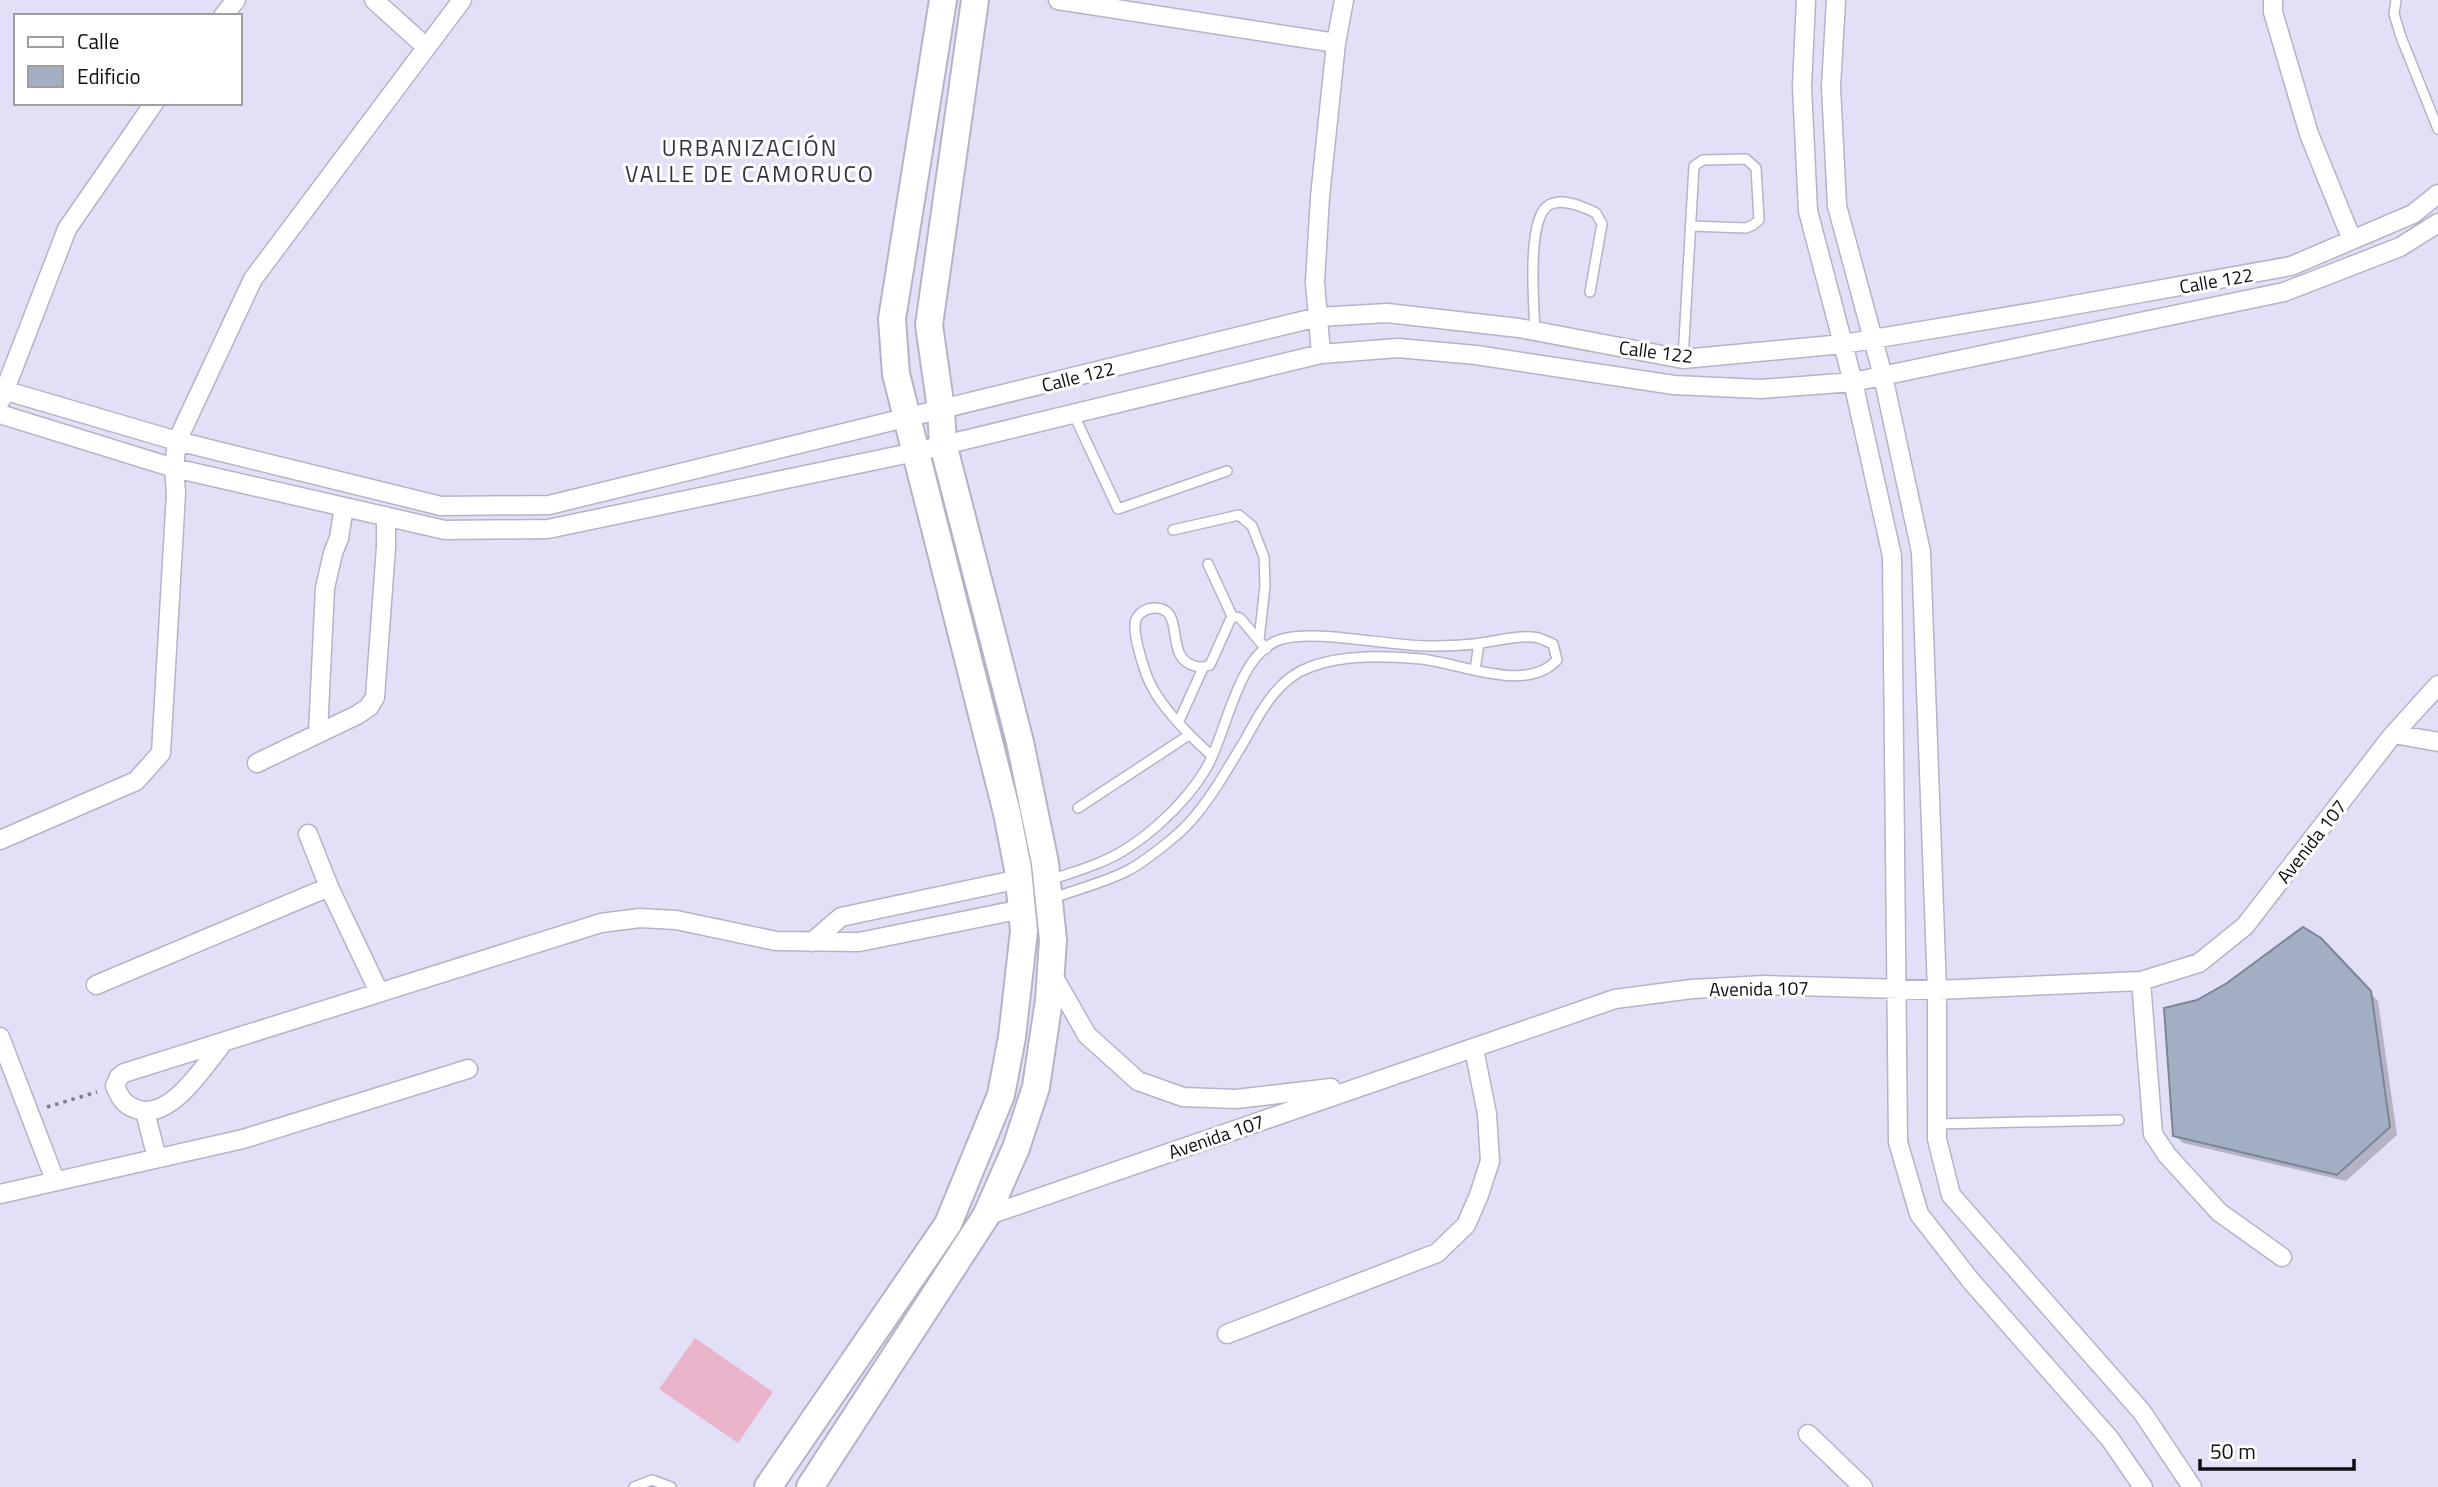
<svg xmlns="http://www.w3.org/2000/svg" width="2438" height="1487" font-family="'Titillium Web',sans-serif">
<rect width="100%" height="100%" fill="#e2e0f7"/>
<path fill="#eab4cb" d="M695,1338l78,54 -35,51 -79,-54z"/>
<path fill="#0003" d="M2320,940l58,61 19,134 -51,46 -163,-38 -8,-8 23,-134z"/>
<path fill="#a2afc2" stroke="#7a8698" stroke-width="2" d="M2303,927l18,11 50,53 19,136 -53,48 -164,-39 -9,-128 33,-8 30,-17z"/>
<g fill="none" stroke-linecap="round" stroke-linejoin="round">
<defs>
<path id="lane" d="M2396,0l-2,14 7,23 37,92
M1535,331c-1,-25 -9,-113 14,-126 14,-8 35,2 47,8l6,11 -12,68
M1683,359l11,-193 9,-6 43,-1 10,9 3,52 -6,5 -7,3 -55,-2
M1073,413l45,96 109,-38
M1173,530l66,-15 13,11 12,31 1,29 -6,54
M1208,564l24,52
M1475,670l4,-27
M1179,721l24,-53
M1212,756c-20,-18 -48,-46 -60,-69 -7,-12 -18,-49 -17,-62 0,-10 9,-16 18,-17 35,-2 9,50 42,58 7,2 9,1 15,-1l22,-49 8,2 26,31
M1078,808l111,-73
M1050,899c25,-9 52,-16 75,-27 17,-8 51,-35 63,-48 23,-25 40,-56 57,-84 16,-29 32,-61 65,-73 34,-13 75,-11 111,-8 39,4 105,35 136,1l-4,-16c-6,-2 -13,-7 -20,-7 -17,-2 -35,4 -52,6 -18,3 -36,3 -54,3 -40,0 -114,-18 -148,-6 -42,15 -52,92 -72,127 -21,37 -67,79 -106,95 -16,7 -34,12 -50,18
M1937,1124l182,-4
M634,1487l18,-7 19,7"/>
<path id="street" d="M374,0l52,47
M1058,0l278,43 8,-43
M1806,0l-4,87 6,124 45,171 39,174 6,586 21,72 52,67 139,158 33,48
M1836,0l-5,87 6,119 46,170 38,176 16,438v149l14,56 191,217 50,75
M2273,0v12l36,122 43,106
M223,16l13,-16
M1321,354l-6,-72 5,-85 16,-154
M0,389l177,52 264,65 108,-1 769,-188 69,-4 132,15 164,31 160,-15 203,-34 245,-44 122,-52 25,-20
M1,400l66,-171 87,-126
M0,414l174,54 271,62 103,-1 367,-77 406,-98 77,-6 78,7 198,30 87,4 92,-7 431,-90 116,-45 38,-24
M318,733l7,-145 8,-35 6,-15 5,-31
M2394,734l44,8
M257,763l100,-48 12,-8 6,-10 11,-150v-31
M308,834l21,53 50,105
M0,840l136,-59 25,-28 15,-260 -2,-25 3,-27 76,-162 209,-279
M812,942l29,-25 178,-38
M1052,974l35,61 51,46 45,16 53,2 95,-11
M2141,981l12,153 14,21 52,57 63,45
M96,985l233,-98
M0,1037l55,143
M222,1044c-18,22 -52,78 -86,65 -12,-4 -16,-11 -21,-23l4,-9 5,-4 477,-150 39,-5 36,2 100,21 83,1 163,-33
M145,1112l12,46
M0,1194l243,-55 225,-70
M986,1216l629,-217 77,-10 72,-4 173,5 204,-9 58,-18 46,-37 146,-189 47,-52
M1227,1334l210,-81 29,-28 13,-30 11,-34 -3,-47 -13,-65
M1808,1434l55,53"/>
<path id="secondary" d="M768,1487l180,-263 53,-129 11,-58 12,-106 -6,-62 -11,-56 -111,-439 -4,-55 51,-319
M810,1487l176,-271 30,-68 20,-61 13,-87 4,-60 -8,-77 -25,-121 -77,-298 -2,-35 -12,-84 46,-325"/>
</defs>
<use href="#lane" stroke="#b4b3c8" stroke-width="12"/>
<use href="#street" stroke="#b4b3c8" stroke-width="21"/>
<use href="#secondary" stroke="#b4b3c8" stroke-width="30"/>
<path stroke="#7e7c8c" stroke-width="3.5" stroke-dasharray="3.5 5" stroke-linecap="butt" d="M47,1107l50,-15"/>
<use href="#lane" stroke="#fff" stroke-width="9"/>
<use href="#street" stroke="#fff" stroke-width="18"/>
<use href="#secondary" stroke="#fff" stroke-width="26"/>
</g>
<g text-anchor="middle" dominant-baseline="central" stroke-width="6" stroke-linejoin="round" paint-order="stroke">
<g font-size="19" fill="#0e0d14" stroke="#fff">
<text transform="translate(2216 280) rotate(-10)">Calle 122</text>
<text transform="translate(1656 351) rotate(7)">Calle 122</text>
<text transform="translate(1078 376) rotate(-14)">Calle 122</text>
<text transform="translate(2311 841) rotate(-52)">Avenida 107</text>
<text transform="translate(1759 988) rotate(-1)">Avenida 107</text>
<text transform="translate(1216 1136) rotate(-19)">Avenida 107</text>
</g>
<g font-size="23" letter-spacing="2" fill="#333142" stroke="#fff">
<text x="750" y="147">URBANIZACIÓN<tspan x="750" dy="26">VALLE DE CAMORUCO</tspan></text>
</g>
</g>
<rect x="14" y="14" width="228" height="91" fill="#ffffff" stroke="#9f9ea1" stroke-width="2"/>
<rect x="28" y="37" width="35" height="10" fill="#ffffff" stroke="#9f9ea1" stroke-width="2"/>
<text x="77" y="49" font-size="21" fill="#0e0d14">Calle</text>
<rect x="28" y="66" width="35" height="21" fill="#a2afc2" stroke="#9f9ea1" stroke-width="2"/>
<text x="77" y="84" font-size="21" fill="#0e0d14">Edificio</text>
<path d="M2200 1459v10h154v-10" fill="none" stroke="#0e0d14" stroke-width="3.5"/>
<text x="2210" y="1459" font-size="21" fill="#0e0d14" stroke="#ffffff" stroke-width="5" paint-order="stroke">50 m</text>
</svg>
